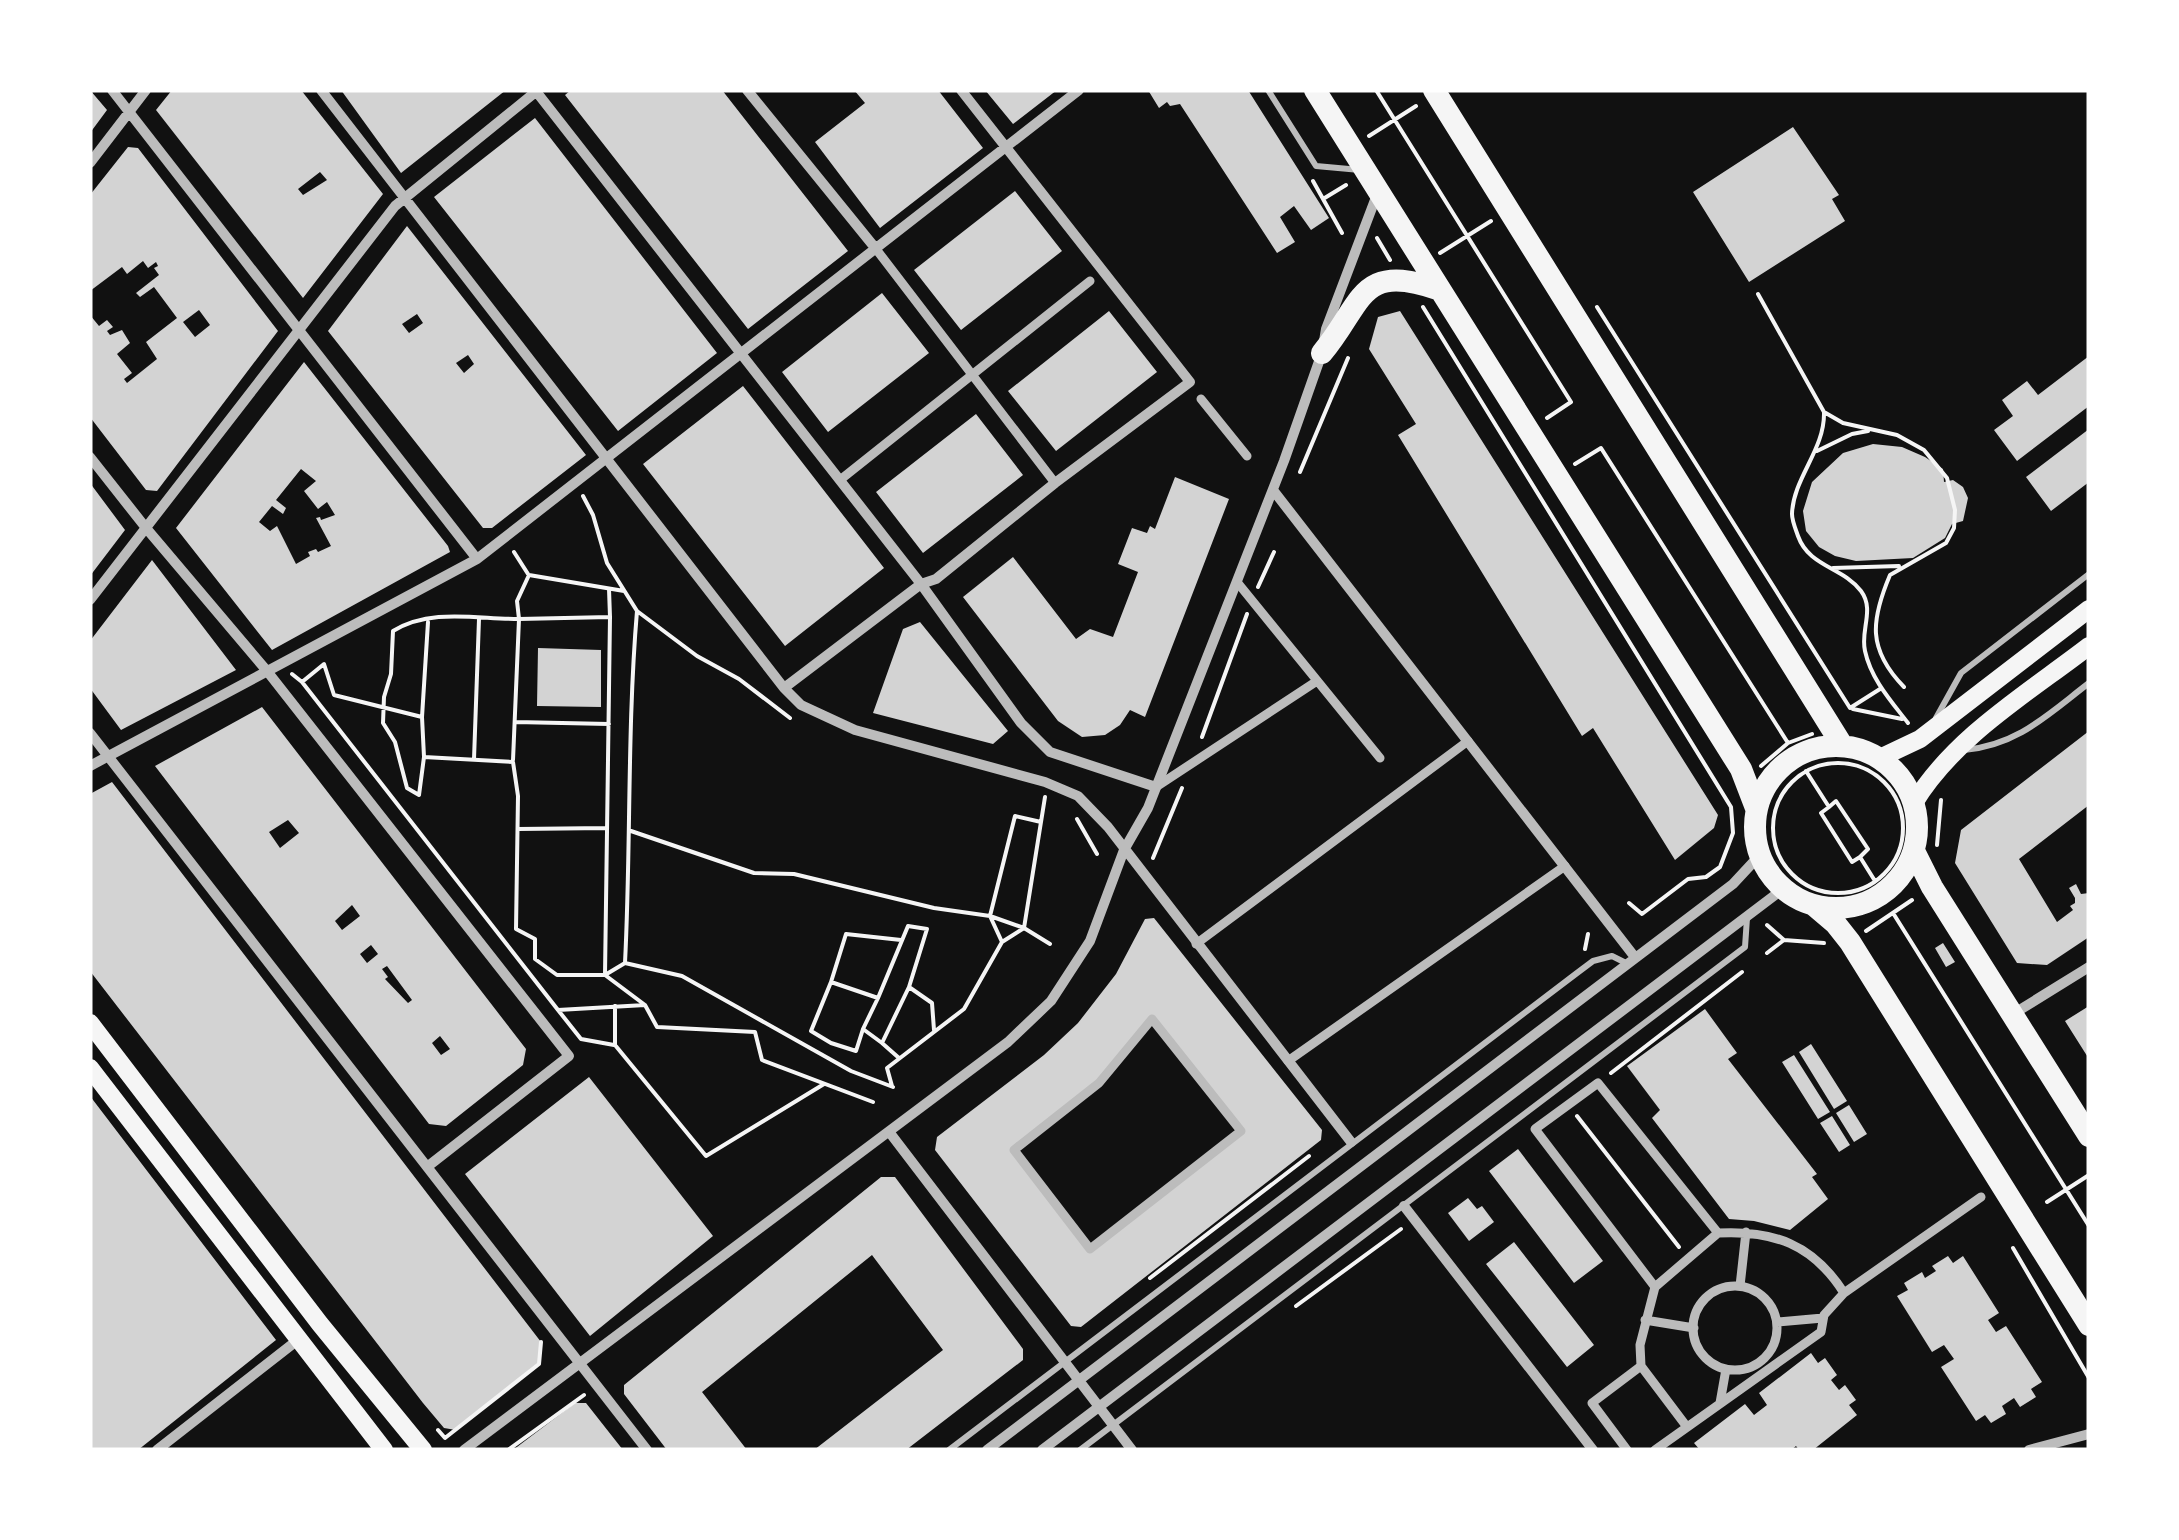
<svg xmlns="http://www.w3.org/2000/svg" width="2179" height="1540" font-family="'Zilla Slab',serif">
<rect width="100%" height="100%" fill="#111"/>
<path fill="#d3d3d3" fill-rule="evenodd" d="M90,90l17,20 -17,23z
M172,90h129l82,104 -80,104 -147,-188zM320,172l7,8 -24,15 -5,-6z
M341,90h165l-105,83z
M571,90h151l126,161 -100,78 -183,-234z
M854,90h84l45,58 -103,80 -65,-86 50,-39z
M985,90h72l-44,34z
M1148,90h100l81,128 -18,12 -17,-24 -14,11 15,25 -18,11 -97,-149 -10,2 -3,-4 -8,6z
M535,118l182,235 -99,78 -184,-234z
M1793,127l46,68 -7,4 13,22 -96,61 -56,-90z
M128,147l10,1 140,183 -121,160 -11,-1 -56,-73v-102l9,11 8,-6 6,7 -6,4 3,4 12,-5 8,13 -13,11 15,19 -8,6 3,4 30,-24 -11,-17 31,-24 -23,-31 -14,10 -4,-4 23,-18 -5,-7 4,-2 -2,-4 -8,6 -5,-7 -16,13 -5,-7 -32,24v-96zM199,310l11,15 -15,12 -12,-15z
M1015,191l47,60 -101,79 -47,-60z
M407,226l179,229 -94,73h-9l-155,-197zM417,314l6,9 -14,10 -7,-9zM468,355l6,9 -10,9 -8,-10z
M882,293l47,60 -101,79 -46,-60z
M1109,311l48,61 -101,79 -48,-60z
M1400,311l318,504 -4,13 -39,32 -82,-132 -11,8 -184,-301 18,-11 -47,-75 9,-32z
M2089,356v50l-72,55 -23,-31 19,-14 -11,-16 25,-19 11,14z
M304,362l144,184 2,6 -178,98 -96,-122zM301,469l15,12 -12,10 14,18 9,-7 8,13 -14,5 -1,-3 -4,1 15,28 -13,6 -2,-3 -8,3 2,4 -14,8 -19,-38 -7,5 -11,-9 13,-16 11,8 3,-6 -10,-8z
M743,386l141,182 -99,78 -142,-182z
M976,414l47,61 -100,78 -47,-61z
M2089,429v53l-38,29 -25,-34z
M1873,444l29,3 23,10 18,12 1,13 9,-2 10,7 5,11 -5,23 -11,3 -7,14 -32,20 -57,3 -21,-5 -16,-9 -13,-16 -3,-20 9,-29 31,-29z
M1175,477l54,22 -84,218 -15,-7 -10,15 -15,10 -23,2 -24,-16 -95,-124 50,-40 63,82 14,-10 23,8 25,-65 -20,-8 14,-36 15,5 3,-7 5,3z
M90,483l35,47 -35,46z
M152,560l84,110 -115,60 -31,-42v-47z
M920,622l88,109 -15,13 -120,-31 30,-84z
M538,648l63,2v57l-64,-1z
M262,707l264,342 -3,16 -77,61 -17,-2 -274,-358zM288,820l11,13 -19,15 -11,-16zM352,905l8,11 -18,14 -7,-9zM371,945l7,9 -11,9 -7,-9zM387,966l25,34 -4,3 -23,-24 3,-2 -6,-8zM440,1036l10,13 -9,6 -9,-12z
M2089,731v74l-70,54 38,63 16,-12 -3,-4 5,-3v-5l-6,-10 7,-4 5,10 8,-1v44l-42,28 -30,-2 -62,-100 6,-33z
M112,782l429,560 -2,22 -83,66 -12,-2 -21,-25 -333,-432v-177z
M1154,918l168,212 -1,10 -240,187 -10,-1 -136,-176 2,-13 107,-82 34,-32 38,-49 29,-55zM1152,1019l89,112 -151,118 -76,-99 95,-79z
M1943,943l12,19 -9,5 -11,-19z
M2089,1006v53l-24,-38z
M1705,1009l32,44 -9,6 89,115 -5,3 16,22 -38,31 -36,-9 -25,-2 -77,-101 8,-8 -33,-44z
M1811,1044l36,57 -13,8 -35,-57z
M1794,1055l36,57 -12,7 -36,-57z
M589,1077l124,159 -123,100 -125,-162z
M90,1096l186,244 -138,110h-48z
M1849,1105l18,29 -13,8 -18,-29z
M1832,1116l18,29 -11,7 -19,-29z
M1518,1149l85,112 -29,22 -85,-112z
M881,1177h14l128,172v11l-117,90h-92l129,-100 -71,-95 -170,137 45,58h-80l-43,-56v-9z
M1468,1198l9,11 5,-3 12,16 -25,19 -21,-28z
M1514,1242l80,103 -27,22 -81,-103z
M1948,1256l5,7 10,-7 36,57 -11,7 8,12 10,-6 36,56 -11,7 5,8 -16,10 -6,-9 -12,8 4,8 -15,9 -6,-8 -9,6 -35,-54 13,-8 -10,-14 -12,7 -35,-56 11,-6 -4,-7 18,-11 3,6 11,-7 -4,-5z
M1811,1353l7,10 7,-5 12,17 -6,5 8,10 6,-5 11,15 -7,5 8,10 -44,35h-14l-3,-4 -5,4h-91l-6,-7 51,-39 9,11 13,-10 -8,-12z
M575,1403h11l37,47h-110z"/>
<g fill="none" stroke-linecap="round" stroke-linejoin="round">
<path stroke="#f5f5f5" stroke-width="4" d="M1376,90l195,312 -24,16
M1369,136l47,-30
M1313,181l29,52
M1323,199l23,-14
M1377,238l13,22
M1440,253l51,-32
M1758,294l66,118c1,38 -31,66 -32,102 0,7 4,16 6,22 11,31 45,31 63,55 14,19 -1,39 4,60 6,28 26,50 43,72
M1423,307l308,500 2,26 -13,34 -14,10 -18,2 -46,35 -13,-11
M1597,307l253,401 30,-19
M1824,412l19,11 54,12 27,15 23,28 8,32 -1,18 -8,15 -56,32c-19,45 -23,74 14,112
M1817,451l35,-17 16,-3
M1575,464l26,-16 187,295
M1300,472l48,-114
M583,496l10,19 14,48 30,48 60,45 42,23 51,39
M514,552l14,22
M1833,568l66,-2
M1258,587l16,-35
M624,591l-95,-16 -12,26 2,18c-43,0 -88,-11 -126,12l-2,43 -7,23 -1,26 12,19 12,46 12,7 5,-38 89,5 5,34 -2,133 19,10v20l22,16h48l20,-12
M637,611c-10,118 -6,235 -12,352l57,13 169,95 42,16
M292,674l10,8 22,-18 10,31 88,22 2,40
M302,682l256,328 87,-5 12,22 98,5 7,28 111,42
M1853,709l49,10
M422,717l6,-95
M515,722l94,2
M1202,737l45,-123
M474,759l5,-140
M513,760l6,-141 91,-2 -1,-28
M1773 828a65 65 0 1 1 130 0a65 65 0 1 1-130 0Z
M1761,766l27,-23 24,-9
M1806,771l23,36 7,-6 32,48 -8,8 15,24
M1829,807l-8,6 31,49 8,-5
M1077,819l20,35
M518,829l89,-1
M631,831l123,42 40,1 140,34 56,8 25,-100 26,6
M1937,845l4,-45
M1153,858l29,-70
M1893,913l196,313
M1767,925l17,15 40,3
M1866,931l46,-31
M1002,942l-12,-26 34,12 26,16
M1585,949l3,-15
M1767,953l17,-13
M605,975l5,-358
M605,975l40,30
M831,982l15,-48 55,6
M615,1006v39l91,111 118,-72
M558,1010l23,29 33,6
M863,1029l15,-31
M882,1043l-19,-14 -7,22 -25,-8 -20,-12 20,-49 47,16 30,-72 19,3 -18,58
M899,1058l-17,-15 27,-56 23,16 2,27
M1611,1073l131,-101
M892,1086l-5,-18 77,-59 38,-67 22,-14 21,-131
M1577,1116l102,131
M2047,1202l42,-27
M2013,1248l76,130
M1150,1278l159,-122
M1296,1306l105,-77
M438,1430l7,8 94,-74 2,-22
M508,1450l76,-55"/>
<path stroke="#bcbcbc" stroke-width="6" d="M1268,90l48,76 44,4
M1936,718l25,-45 128,-99
M1964,750c54,-5 83,-35 125,-67
M949,1450l628,-477 16,-12 19,-5 14,7
M1080,1450l665,-503 2,-29"/>
<path stroke="#bcbcbc" stroke-width="9" d="M876,249l179,234
M1201,399l46,57
M840,480l250,-199
M1237,582l143,176
M1156,787l161,-106
M1196,944l272,-203
M1152,1019l89,112 -151,118 -76,-99 85,-67z
M1288,1061l277,-195
M1693 1328a42 42 0 1 1 84 0a42 42 0 1 1-84 0Z
M1740,1286l6,-54
M1655,1287l63,-54
M1645,1320l49,8
M1777,1322l46,-4
M1641,1366l46,61
M1720,1403l6,-34
M1627,1450l-35,-47 49,-37 -1,-21 15,-58 -120,-158 63,-46 120,150c55,-3 95,11 126,60
M1655,1450l166,-118 3,-17 20,-22 137,-96"/>
<path stroke="#bcbcbc" stroke-width="10" d="M112,90l365,469
M321,90l463,598 17,17 54,25 190,52 33,14 30,31 243,315
M535,90l386,494 100,139 29,29 106,35
M747,90l129,159
M90,163l56,-73
M90,457l56,71 121,143 302,385 -142,111
M1273,490l361,466
M90,600l305,-394 143,-116
M784,688l137,-104 15,-5 119,-96 135,-101 -229,-292
M90,733l557,717
M90,766l387,-207 602,-469
M2013,1014l76,-47
M890,1133l242,317
M1404,1206l189,244
M157,1450l142,-111
M464,1450l544,-408 43,-41 39,-60 34,-91 24,-42 136,-347 38,-108 4,-24 52,-137
M987,1450l746,-566 26,-28
M1042,1450l741,-561
M2029,1450l60,-16"/>
<path stroke="#f5f5f5" stroke-width="18" d="M1880,758l40,-19 169,-130
M1914,803c40,-66 114,-110 175,-157
M90,1023l230,301 103,126
M90,1068l294,382"/>
<path stroke="#f5f5f5" stroke-width="22" d="M1315,90l426,679 15,39
M1434,90l408,655
M1322,353c42,-50 36,-92 118,-63
M1755 827a81 81 0 1 1 162 0a81 81 0 1 1-162 0Z
M1914,851l18,36 157,249
M1815,906l20,17 15,19 239,383"/>
</g>
<rect width="2179" height="1540" fill="none" stroke="#ffffff" stroke-width="185"/>
</svg>
